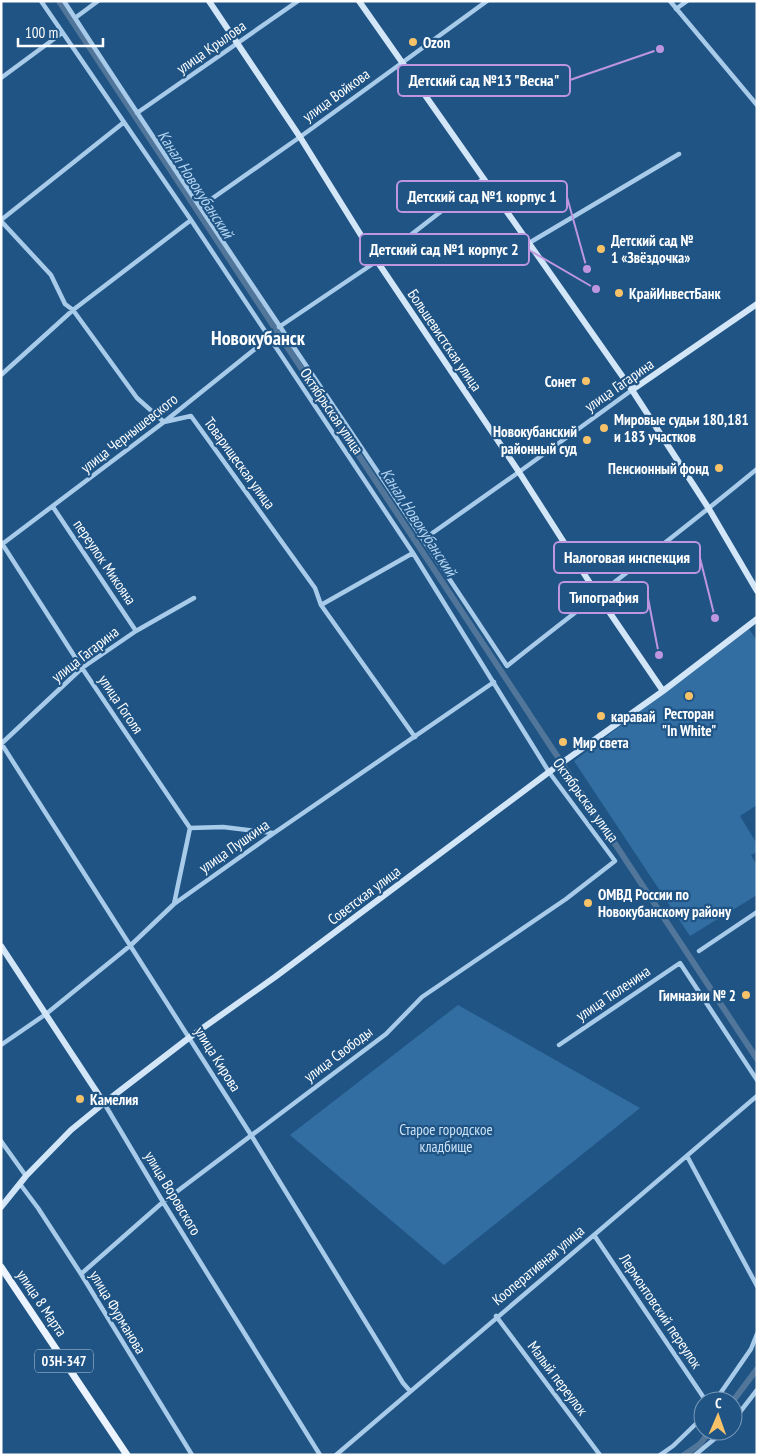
<svg xmlns="http://www.w3.org/2000/svg" width="758" height="1456" font-family="'PT Sans Narrow',sans-serif">
<rect width="100%" height="100%" fill="#1f5485"/>
<path fill="#336ea3" d="M749,629l8,12v164l-17,11 17,28v8l-6,3 6,10v30l-67,41 -116,-175z
M458,1005l182,103 -196,157 -154,-130z"/>
<g fill="none" stroke-linecap="round" stroke-linejoin="round">
<path stroke="#51769a" stroke-width="6" d="M59,1l698,1058
M733,1401l24,-32
M684,1455l16,-11 10,-13"/>
<path stroke="#a8cbea" stroke-width="4.5" d="M41,1l150,219 222,333 136,219 66,89 -49,38 -144,98 -36,37 -223,168 -82,72
M64,1c145,224 297,443 443,665 83,-66 168,-129 250,-197
M670,1l87,104
M676,9l11,-8
M75,18l23,-17
M1,78l61,-45
M137,113l161,-112
M200,207l100,-70 187,-136
M1,220l122,-97
M1,221l50,54 14,29 8,6 64,88 27,24 27,-6 124,172 6,17 94,132
M529,243l150,-89
M279,327l98,-66 106,-82
M1,375l72,-65 118,-90
M53,507l83,124
M424,539l95,-67 113,-82
M1,542l81,126 108,160 33,-1 50,6
M1,545l163,-123 106,-85
M321,605l92,-52
M1,743l250,392 152,248 7,8
M1,744l81,-76 54,-37 58,-33
M174,904l16,-76
M699,951l58,-39
M1,1045l45,-31 85,-69 43,-41 100,-71 220,-151
M559,1045l121,-82 77,117
M104,1103l59,99 157,253
M1,1141l25,35
M687,1156l70,130
M20,1184l18,24 43,66 111,181
M594,1235l112,166
M496,1316l104,139
M715,1401l36,-52 6,-15
M733,1421l24,-31
M336,1455l421,-359
M660,1455l13,-9 30,-29
M695,1455l29,-24"/>
<path stroke="#d3e6f8" stroke-width="6" d="M209,1l91,136 77,124 142,211 78,122 66,97
M359,1l273,389 77,119 48,82
M632,390l125,-86
M1,946l103,157
M1,1207l25,-31 45,-46 33,-27 86,-66 85,-60 274,-205 114,-81 94,-72"/>
<path stroke="#ebf4fe" stroke-width="7" d="M1,1267l126,188"/>
</g>
<g fill="#f8c368" stroke="#1f5485" stroke-width="2">
<circle cx="413" cy="42" r="5"/>
<circle cx="601" cy="249" r="5"/>
<circle cx="619" cy="293" r="5"/>
<circle cx="586" cy="381" r="5"/>
<circle cx="604" cy="428" r="5"/>
<circle cx="587" cy="440" r="5"/>
<circle cx="719" cy="468" r="5"/>
<circle cx="689" cy="696" r="5"/>
<circle cx="601" cy="716" r="5"/>
<circle cx="563" cy="742" r="5"/>
<circle cx="588" cy="903" r="5"/>
<circle cx="746" cy="995" r="5"/>
<circle cx="80" cy="1099" r="5"/>
</g>
<g text-anchor="middle" dominant-baseline="central" stroke-width="4.5" stroke-linejoin="round" paint-order="stroke">
<rect fill="#1f5485" stroke="#bcccda" stroke-width="1" x="35" y="1349.5" width="58" height="23" rx="4"/>
<g font-size="14" font-weight="bold" fill="#fff">
<text x="64" y="1361">03Н-347</text>
</g>
<g font-size="15" font-weight="bold" fill="#fff" stroke="#1f5485" text-anchor="start">
<text x="423" y="42">Ozon</text>
<text x="611" y="240">Детский сад №<tspan x="611" dy="17">1 «Звёздочка»</tspan></text>
<text x="629" y="293">КрайИнвестБанк</text>
<text x="576" y="381" text-anchor="end">Сонет</text>
<text x="614" y="419">Мировые судьи 180,181<tspan x="614" dy="17">и 183 участков</tspan></text>
<text x="577" y="431" text-anchor="end">Новокубанский<tspan x="577" dy="17">районный суд</tspan></text>
<text x="709" y="468" text-anchor="end">Пенсионный фонд</text>
<text x="689" y="713" text-anchor="middle">Ресторан<tspan x="689" dy="17">"In White"</tspan></text>
<text x="611" y="716">каравай</text>
<text x="573" y="742">Мир света</text>
<text x="598" y="894">ОМВД России по<tspan x="598" dy="17">Новокубанскому району</tspan></text>
<text x="736" y="995" text-anchor="end">Гимназии № 2</text>
<text x="90" y="1099">Камелия</text>
</g>
<g font-size="15" fill="#fff" stroke="#1f5485">
<text transform="translate(211 47) rotate(-35)">улица Крылова</text>
<text transform="translate(336 95) rotate(-36)">улица Войкова</text>
<text transform="translate(445 340) rotate(56)">Большевистская улица</text>
<text transform="translate(619 385) rotate(-35)">улица Гагарина</text>
<text transform="translate(332 411) rotate(56)">Октябрьская улица</text>
<text transform="translate(129 433) rotate(-38)">улица Чернышевского</text>
<text transform="translate(240 463) rotate(54)">Товарищеская улица</text>
<text transform="translate(105 562) rotate(56)">переулок Микояна</text>
<text transform="translate(85 654) rotate(-38)">улица Гагарина</text>
<text transform="translate(121 704) rotate(56)">улица Гоголя</text>
<text transform="translate(586 800) rotate(54)">Октябрьская улица</text>
<text transform="translate(234 846) rotate(-35)">улица Пушкина</text>
<text transform="translate(364 895) rotate(-37)">Советская улица</text>
<text transform="translate(613 993) rotate(-34)">улица Тюленина</text>
<text transform="translate(338 1054) rotate(-37)">улица Свободы</text>
<text transform="translate(218 1059) rotate(58)">улица Кирова</text>
<text transform="translate(173 1193) rotate(59)">улица Воровского</text>
<text transform="translate(538 1265) rotate(-40)">Кооперативная улица</text>
<text transform="translate(42 1303) rotate(56)">улица 8 Марта</text>
<text transform="translate(661 1311) rotate(56)">Лермонтовский переулок</text>
<text transform="translate(118 1312) rotate(59)">улица Фурманова</text>
<text transform="translate(558 1378) rotate(53)">Малый переулок</text>
</g>
<g font-size="15" fill="#cce3f7" stroke="#1f5485">
<text x="446" y="1129">Старое городское<tspan x="446" dy="17">кладбище</tspan></text>
</g>
<g font-size="16" font-style="italic" fill="#b3d4f1" stroke="#1f5485">
<text transform="translate(196 184) rotate(57)">Канал Новокубанский</text>
<text transform="translate(419 522) rotate(57)">Канал Новокубанский</text>
</g>
<g font-size="20" font-weight="bold" fill="#fff" stroke="#1f5485">
<text x="258" y="338">Новокубанск</text>
</g>
</g>
<path fill="none" stroke="#bd96df" stroke-width="2" d="M660 49L570 80M587 269L567 197M596 289L529 250M715 618L700 558M659 655L648 598"/>
<g fill="#bd96df" stroke="#1f5485" stroke-width="2">
<circle cx="660" cy="49" r="5"/>
<circle cx="587" cy="269" r="5"/>
<circle cx="596" cy="289" r="5"/>
<circle cx="715" cy="618" r="5"/>
<circle cx="659" cy="655" r="5"/>
</g>
<g fill="#1f5485" stroke="#bd96df" stroke-width="2">
<rect x="398" y="65" width="172" height="31" rx="5"/>
<rect x="397" y="181" width="170" height="31" rx="5"/>
<rect x="360" y="234" width="169" height="31" rx="5"/>
<rect x="554" y="542" width="146" height="31" rx="5"/>
<rect x="559" y="582" width="89" height="31" rx="5"/>
</g>
<g font-size="16" text-anchor="middle" font-weight="bold" fill="#fff">
<text x="484" y="86">Детский сад №13 "Весна"</text>
<text x="482" y="202">Детский сад №1 корпус 1</text>
<text x="444" y="255">Детский сад №1 корпус 2</text>
<text x="627" y="563">Налоговая инспекция</text>
<text x="604" y="603">Типография</text>
</g>
<rect width="758" height="1456" fill="none" stroke="#ffffff" stroke-width="5"/>
<g transform="translate(718 1416) rotate(2)"><circle r="24" fill="#1f5485" stroke="#7998b6"/>
<path d="M0-4L9 19L0 12L-9 19Z" fill="#f8c368"/>
<text y="-8" font-size="14" font-weight="bold" text-anchor="middle" fill="#ffffff">С</text>
</g>
<path d="M18 38v8h85v-8" fill="none" stroke="#ffffff" stroke-width="2.5"/>
<text x="25" y="38" font-size="15" fill="#ffffff" stroke="#1f5485" stroke-width="4" paint-order="stroke">100 m</text>
</svg>
